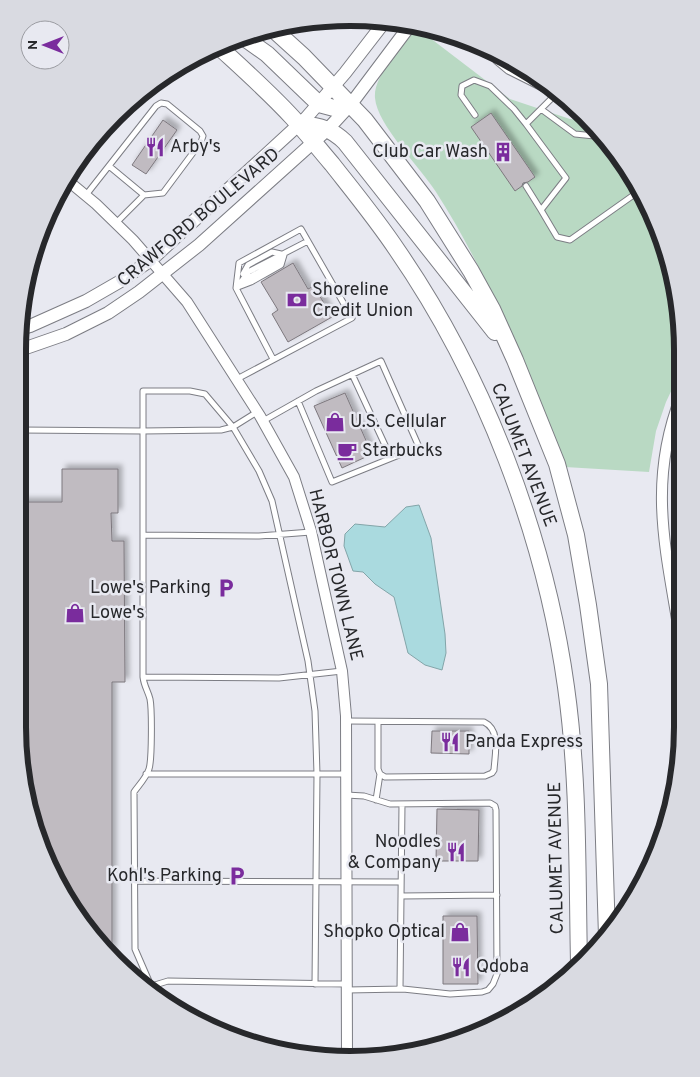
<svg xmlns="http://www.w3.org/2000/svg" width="700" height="1077" font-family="Overpass,sans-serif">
<defs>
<filter id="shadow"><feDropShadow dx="4" dy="-4" stdDeviation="2.5" flood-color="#0004"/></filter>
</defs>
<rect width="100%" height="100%" fill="#e8e9f1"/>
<path fill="#b9d9c3" d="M417,28l93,71 60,20 19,2 25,27 34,55 23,61 11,65v39l-16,34 -10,29 -7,41 -84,-5c-39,-93 -74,-190 -129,-275 -15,-24 -59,-67 -61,-94 -2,-23 29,-53 42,-70z"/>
<path fill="#aadadf" stroke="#83a5a9" d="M419,505l12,33 14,96 1,19 -4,17 -17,-5 -17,-12 -14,-56 -19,-13 -12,-12 -10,-1 -9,-25 1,-12 10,-10 30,3 21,-20z"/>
<path fill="#c0bbc1" stroke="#7d787e" filter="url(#shadow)" d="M491,113l44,64 -7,5 -5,1 -1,3 -7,5 -44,-64z
M163,120l14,10 -31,44 -14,-9z
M293,263l15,26 6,-3 18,31 -44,25 -16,-28 6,-4 -17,-28z
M345,393l27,61 -30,14 -28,-62z
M62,469h56v44h-7l1,28h12l1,141h-13v271l-38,-41 -39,-78 -17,-107 1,-225h43z
M432,731h37v23l-38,-1z
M437,809l42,1 -1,51h-42z
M443,916h34l1,68h-35z"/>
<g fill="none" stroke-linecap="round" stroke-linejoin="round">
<defs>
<path id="service" d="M492,51l4,10 12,10 48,24
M558,92l-32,32 40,54 -25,32 16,27 13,3 65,-46 4,-6
M541,109l34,25 29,3
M475,115l-14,-20 1,-9 12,-6 16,6 24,23 12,15
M109,166l35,29
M526,186l15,24
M86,195l70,-89 5,-3 6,1 33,27 3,5 -2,6 -38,51 -19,2 -28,28
M243,274l5,-9 24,-13 9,2
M243,282l7,-5 29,-16 3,-4
M238,287l13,-5 30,-17 3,-10
M237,288l11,-16 60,-31
M352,374l39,84
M237,379l115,-61 -51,-89 -62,34 -3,25 37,71
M263,421l53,-30 65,-30 38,86 -87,35 -34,-81
M20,430l123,1 78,-1 12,-3 24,-15
M667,447l14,2
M143,535l116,1 52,-4
M667,554h14
M143,677l136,1 63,-7
M346,721l138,1c17,8 11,32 10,48l-2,3 -7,3 -100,1 -5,-3 -2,-5v-47
M146,774h200
M346,795l18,1 26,8 100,-1 5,3 1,4 1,164 -4,10 -5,6 -6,2 -32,2 -47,-5 -56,1
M376,800l4,-26
M134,881l267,1
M401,896l96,-1
M145,988l23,-7 179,3
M400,989l2,-185
M155,995l-20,-46 -1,-157c5,-7 12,-14 15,-23 3,-9 3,-60 1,-70 -2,-8 -6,-13 -7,-22v-286h47l15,3 28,33 26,44 13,30 36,160 7,50 2,63 -2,210"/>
<path id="minor" d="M67,180l29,24 37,36 54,62 73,114 34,61 17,54 31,140 4,45 1,341
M680,637c-14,-87 -33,-154 1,-241"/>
<path id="tertiary" d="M20,329l10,-3 56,-25 33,-19 32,-22 155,-142 39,-45 41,-53
M20,350l46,-16 42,-21 31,-21 60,-47 129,-116 23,-25 60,-80"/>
<path id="primary" d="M272,28l32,29 61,63 62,81 44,70 21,38 23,51 42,104 19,71 12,70 11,79 8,252
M243,37l24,17 52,50 15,4 17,-4
M218,46c25,23 51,46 74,71 14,15 27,32 40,47 22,28 45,56 65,86 87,126 148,285 169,437 13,92 11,184 13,276
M299,125c19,-1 33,4 46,17l150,190"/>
</defs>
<use href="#service" stroke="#7c7d84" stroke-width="7"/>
<use href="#minor" stroke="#7c7d84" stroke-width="12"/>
<use href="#tertiary" stroke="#7c7d84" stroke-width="14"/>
<use href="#primary" stroke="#7c7d84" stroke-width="18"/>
<use href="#service" stroke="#fff" stroke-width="5"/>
<use href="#minor" stroke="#fff" stroke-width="10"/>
<use href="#tertiary" stroke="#fff" stroke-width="12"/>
<use href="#primary" stroke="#fff" stroke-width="16"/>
</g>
<defs>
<symbol id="restaurant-bare" viewBox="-9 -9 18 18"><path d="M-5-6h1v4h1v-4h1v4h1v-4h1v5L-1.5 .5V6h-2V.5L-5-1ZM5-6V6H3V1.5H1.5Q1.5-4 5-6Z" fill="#7a2c9d" stroke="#e8e9f1" stroke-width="2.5" paint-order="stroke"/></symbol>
<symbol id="building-bare" viewBox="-9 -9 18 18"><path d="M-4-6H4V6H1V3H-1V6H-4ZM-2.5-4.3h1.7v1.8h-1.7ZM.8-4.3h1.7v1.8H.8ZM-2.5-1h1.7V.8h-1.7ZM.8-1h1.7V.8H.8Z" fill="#7a2c9d" stroke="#e8e9f1" stroke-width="2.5" paint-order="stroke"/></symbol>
<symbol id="bank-bare" viewBox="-9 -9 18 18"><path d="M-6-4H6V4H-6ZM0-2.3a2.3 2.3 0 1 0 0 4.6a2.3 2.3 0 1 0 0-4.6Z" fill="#7a2c9d" stroke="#e8e9f1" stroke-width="2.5" paint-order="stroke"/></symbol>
<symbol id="shop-bare" viewBox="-9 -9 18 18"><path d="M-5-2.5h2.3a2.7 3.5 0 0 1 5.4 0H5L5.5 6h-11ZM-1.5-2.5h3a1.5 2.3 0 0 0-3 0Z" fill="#7a2c9d" stroke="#e8e9f1" stroke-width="2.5" paint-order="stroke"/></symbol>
<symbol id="cafe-bare" viewBox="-9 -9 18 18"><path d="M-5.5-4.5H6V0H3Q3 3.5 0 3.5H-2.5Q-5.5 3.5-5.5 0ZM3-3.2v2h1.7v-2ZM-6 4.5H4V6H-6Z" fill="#7a2c9d" stroke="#e8e9f1" stroke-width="2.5" paint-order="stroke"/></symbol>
<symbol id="parking-bare" viewBox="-9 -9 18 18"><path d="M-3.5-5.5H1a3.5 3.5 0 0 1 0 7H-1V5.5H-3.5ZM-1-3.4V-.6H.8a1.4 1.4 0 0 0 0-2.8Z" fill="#7a2c9d" stroke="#e8e9f1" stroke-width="2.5" paint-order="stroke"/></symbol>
</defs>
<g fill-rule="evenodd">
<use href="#restaurant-bare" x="141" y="133" width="28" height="28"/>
<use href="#building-bare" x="489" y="138" width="28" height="28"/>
<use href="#bank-bare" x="283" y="286" width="28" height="28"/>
<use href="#shop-bare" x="321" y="408" width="28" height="28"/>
<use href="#cafe-bare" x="333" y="437" width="28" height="28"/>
<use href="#parking-bare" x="212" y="574" width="28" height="28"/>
<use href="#shop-bare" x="61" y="599" width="28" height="28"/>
<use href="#restaurant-bare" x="436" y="728" width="28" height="28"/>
<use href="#restaurant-bare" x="442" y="838" width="28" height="28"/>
<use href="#parking-bare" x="223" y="862" width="28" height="28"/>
<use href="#shop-bare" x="446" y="918" width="28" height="28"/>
<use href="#restaurant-bare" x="447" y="953" width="28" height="28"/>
</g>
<g text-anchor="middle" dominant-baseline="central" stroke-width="5" stroke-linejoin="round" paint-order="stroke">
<g font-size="18" fill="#27282b" stroke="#e8e9f1" text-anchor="start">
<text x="170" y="147">Arby's</text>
<text x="488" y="152" text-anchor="end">Club Car Wash</text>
<text x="312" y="290">Shoreline<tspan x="312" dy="21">Credit Union</tspan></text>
<text x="350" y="422">U.S. Cellular</text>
<text x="362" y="451">Starbucks</text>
<text x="211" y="588" text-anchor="end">Lowe's Parking</text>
<text x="90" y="613">Lowe's</text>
<text x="465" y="742">Panda Express</text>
<text x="441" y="842" text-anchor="end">Noodles<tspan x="441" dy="21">&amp; Company</tspan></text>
<text x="222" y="876" text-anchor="end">Kohl's Parking</text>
<text x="445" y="932" text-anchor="end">Shopko Optical</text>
<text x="476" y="967">Qdoba</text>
</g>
<g font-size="18" fill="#27282b" stroke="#e8e9f1">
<text transform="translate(199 218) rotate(-40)">CRAWFORD BOULEVARD</text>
<text transform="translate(523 455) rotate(69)">CALUMET AVENUE</text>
<text transform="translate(335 575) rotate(76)">HARBOR TOWN LANE</text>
<text transform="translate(557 858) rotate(-91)">CALUMET AVENUE</text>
</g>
</g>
<path d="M0 0H700V1077H0ZM350 26H350A324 324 0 0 1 674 350V727A324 324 0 0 1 350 1051H350A324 324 0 0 1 26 727V350A324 324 0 0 1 350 26Z" fill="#d9dae1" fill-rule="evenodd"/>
<path fill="none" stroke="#27282b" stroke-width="6" d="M350 26H350A324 324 0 0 1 674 350V727A324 324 0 0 1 350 1051H350A324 324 0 0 1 26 727V350A324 324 0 0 1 350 26Z"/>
<g transform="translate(45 45) rotate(270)"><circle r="24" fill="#e8e9f1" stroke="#9b9ca2"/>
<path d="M0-4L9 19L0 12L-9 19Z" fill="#7a2c9d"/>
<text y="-8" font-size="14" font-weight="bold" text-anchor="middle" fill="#27282b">N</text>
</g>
</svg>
